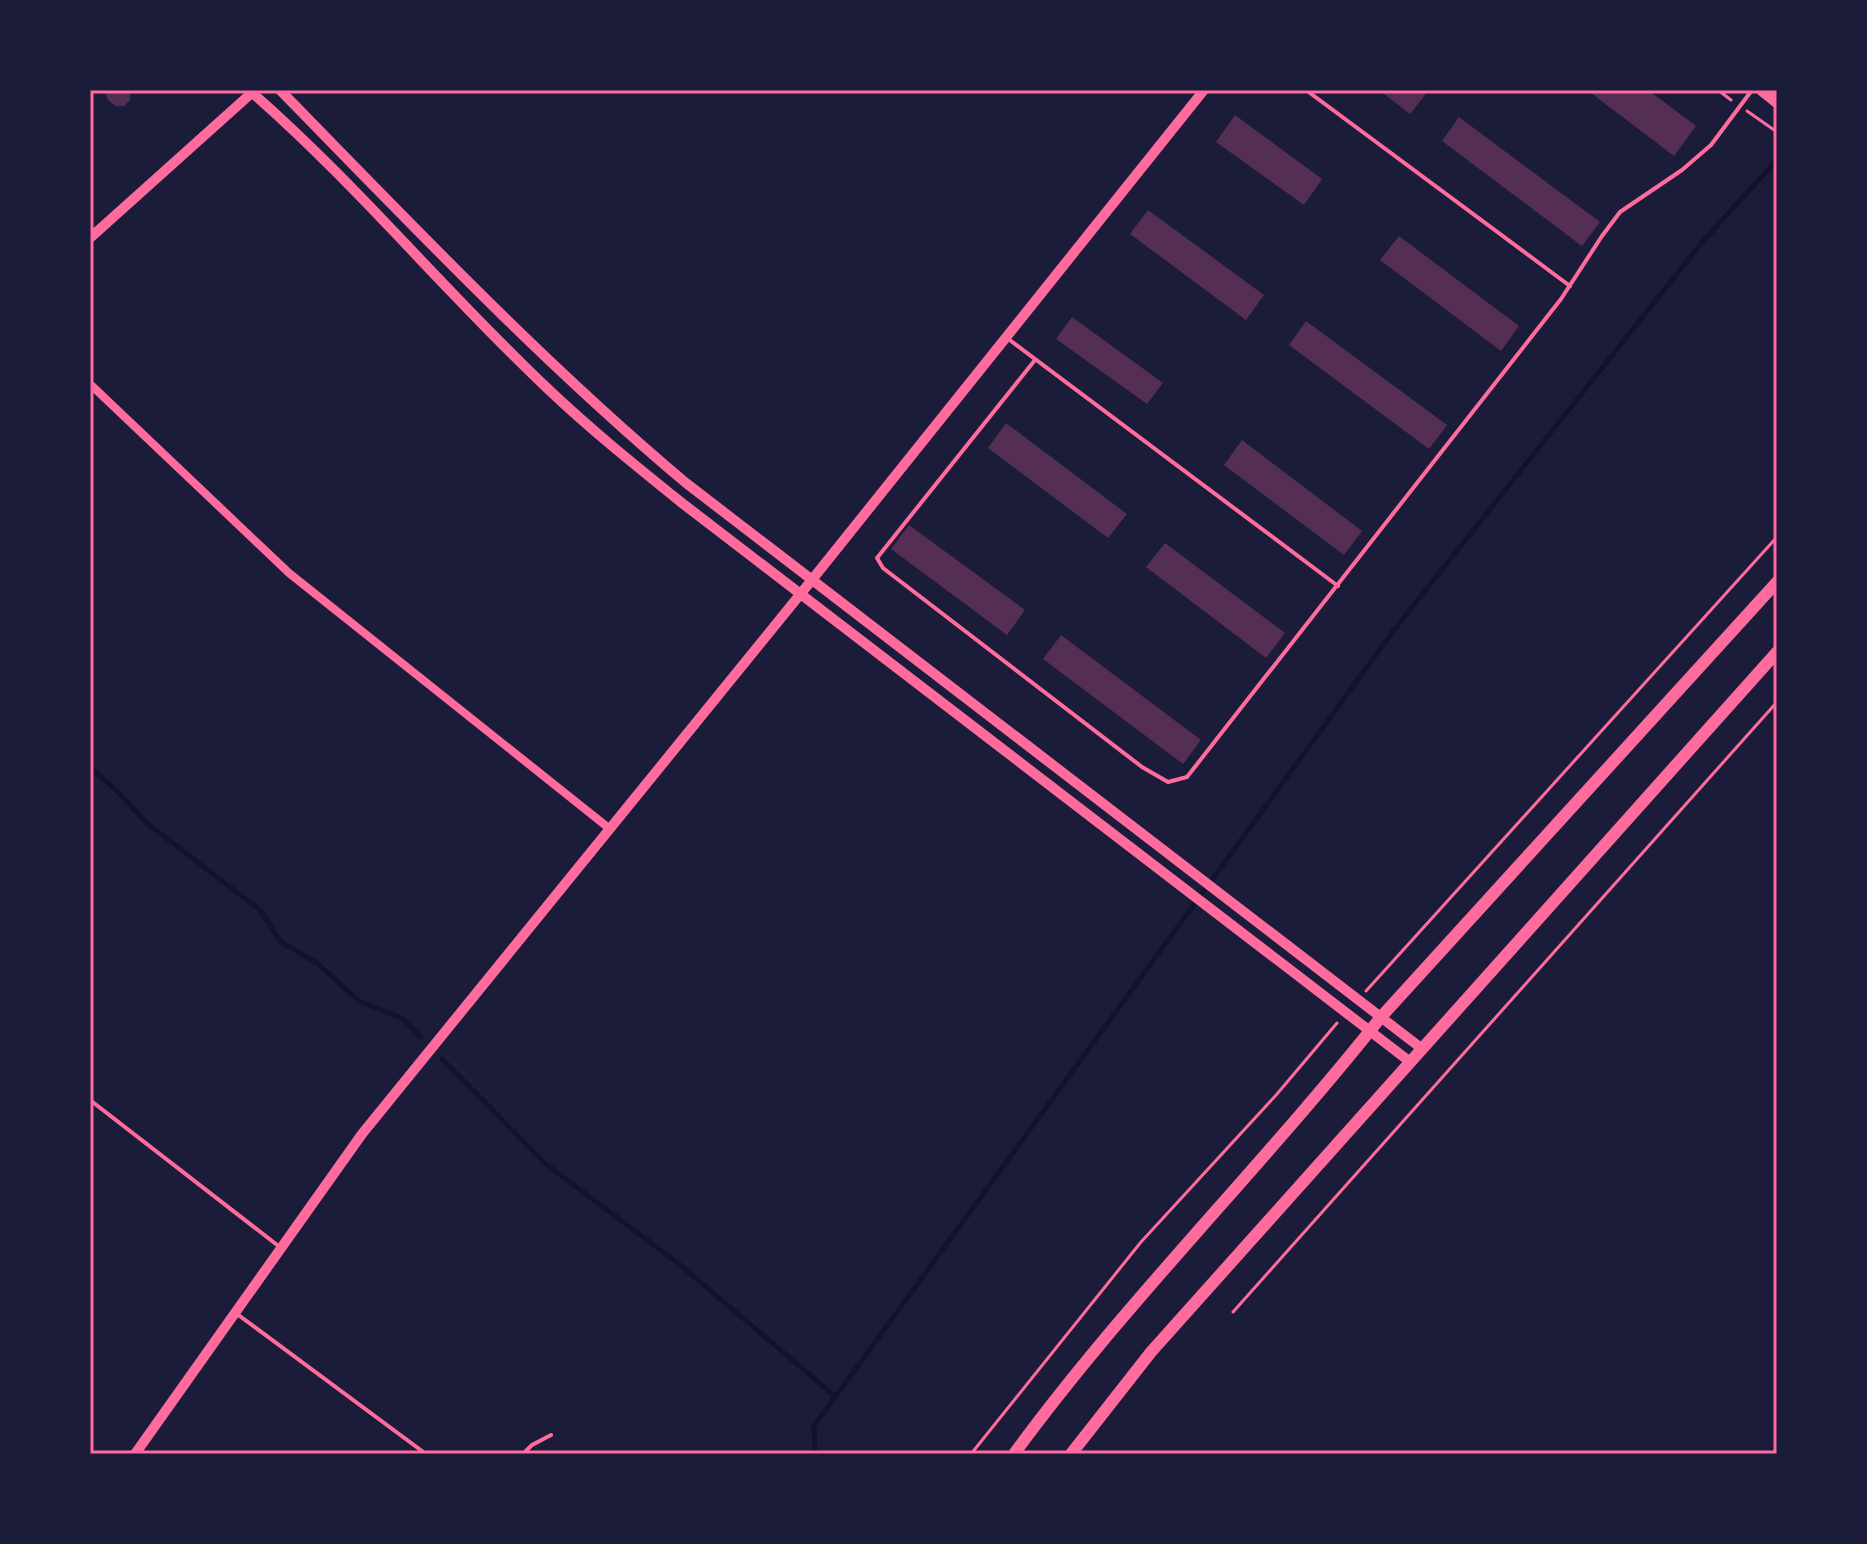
<svg xmlns="http://www.w3.org/2000/svg" width="1867" height="1544" font-family="'Asap Condensed',sans-serif">
<rect width="100%" height="100%" fill="#1b1b3a"/>
<g fill="none" stroke-linecap="round" stroke-linejoin="round">
<path stroke="#12122b" stroke-width="5" d="M90,768l23,19 35,37 112,86 21,32 36,21 42,38 43,17 19,19
M442,1059l104,105 133,100 157,133
M815,1454l-1,-28 580,-796 309,-389 74,-81"/>
</g>
<path fill="#542f53" d="M108,90h22v10l-6,6h-8l-8,-6 -2,-6z
M1379,90h50l-19,24z
M1587,90h61l48,36 -22,30z
M1235,115l87,64 -18,26 -88,-63z
M1459,117l141,105 -18,24 -140,-105z
M1148,210l116,85 -18,25 -116,-86z
M1399,236l120,90 -18,25 -121,-91z
M1072,317l91,66 -16,21 -91,-65z
M1306,321l141,104 -18,24 -140,-104z
M1006,423l121,91 -19,24 -120,-90z
M1242,440l120,91 -18,24 -120,-90z
M909,525l116,85 -18,25 -116,-86z
M1165,543l120,90 -19,25 -120,-91z
M1061,635l140,105 -18,24 -140,-105z"/>
<g fill="none" stroke-linecap="round" stroke-linejoin="round">
<path stroke="#ff6b9d" stroke-width="3" d="M1718,90l13,10
M1747,111l30,21
M1366,991l411,-454
M1233,1312l544,-610
M971,1454l170,-212 136,-148 60,-71"/>
<path stroke="#ff6b9d" stroke-width="4" d="M1306,90l264,196
M1007,338l331,248
M1035,360l-158,198 6,10 259,199 26,15 19,-5 374,-478 41,-63 18,-24 62,-42 29,-25 41,-55
M90,1100l191,148
M237,1314l189,140
M523,1454l9,-9 19,-10"/>
<path stroke="#ff6b9d" stroke-width="8" d="M90,384l199,189 321,256"/>
<path stroke="#ff6b9d" stroke-width="10" d="M249,90c106,92 196,202 298,298 43,41 89,78 135,115l727,558
M280,90c132,135 262,272 406,393l735,565
M90,238l165,-148
M135,1454l227,-320 449,-553 393,-491"/>
<path stroke="#ff6b9d" stroke-width="12" d="M1762,90l15,12
M1014,1454c112,-153 249,-288 367,-437l396,-435
M1071,1454l80,-102 626,-700"/>
</g>
<rect width="1867" height="1544" fill="none" stroke="#1b1b3a" stroke-width="184"/>
<rect x="92" y="92" width="1683" height="1360" fill="none" stroke="#ff6b9d" stroke-width="3"/>
</svg>
